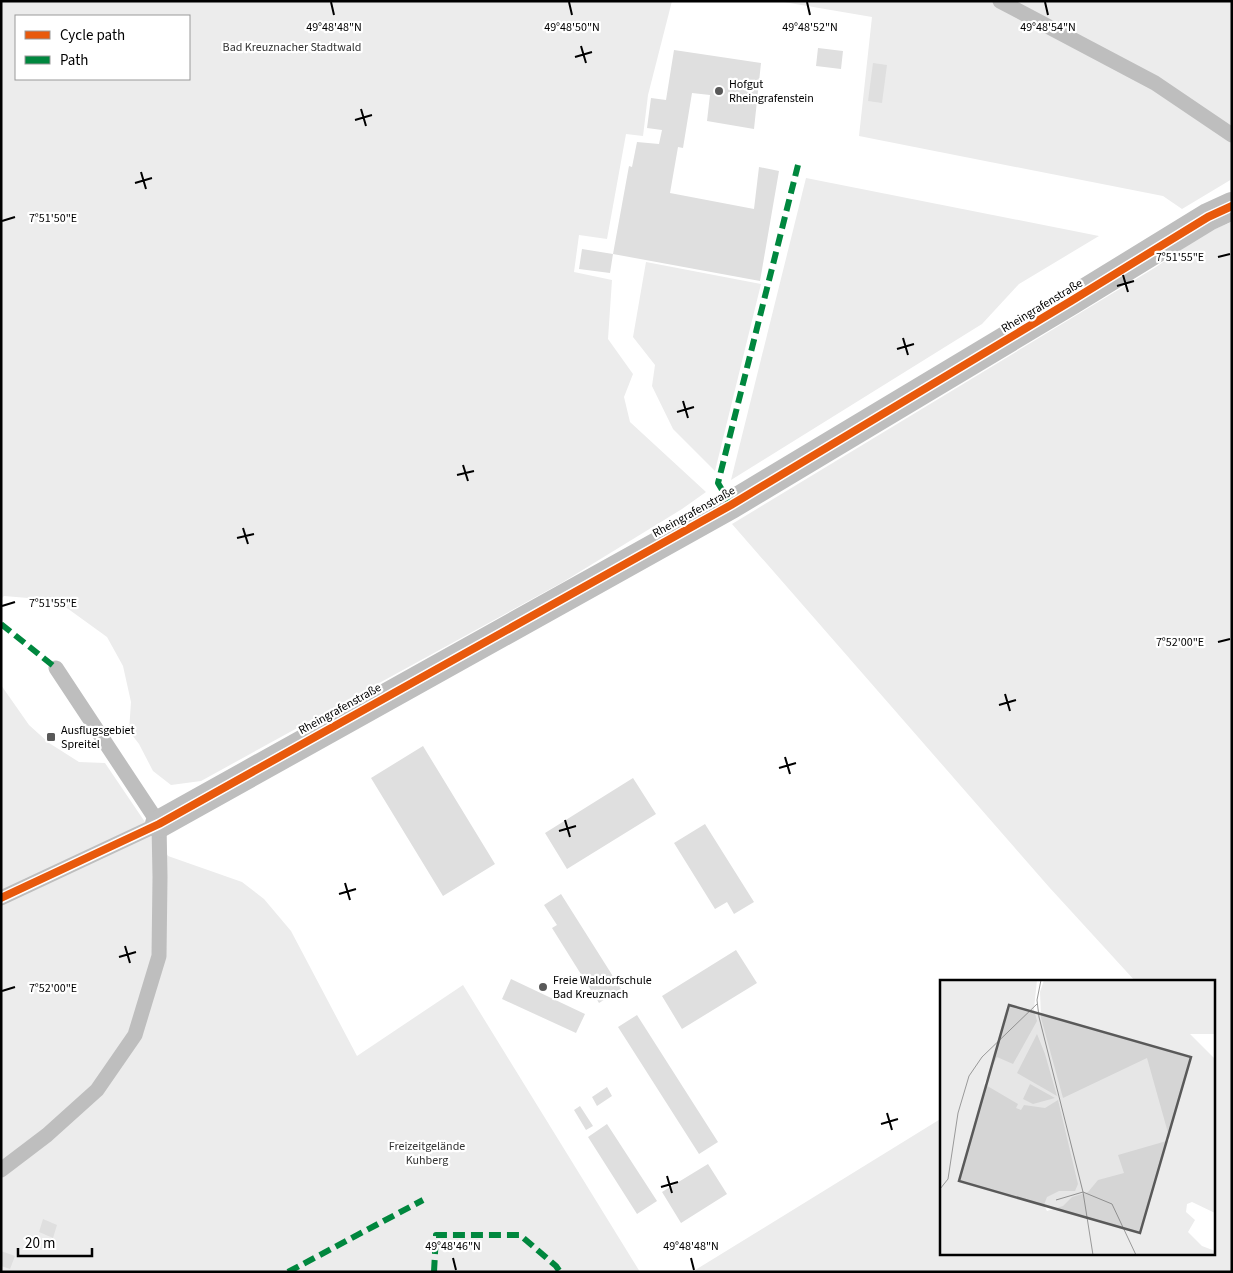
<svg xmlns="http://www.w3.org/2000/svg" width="1233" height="1273" font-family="'Source Sans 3',sans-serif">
<rect width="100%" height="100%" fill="#fff"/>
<path fill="#ececec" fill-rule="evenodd" d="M1,1h671l-24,94 -5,41 -17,-2 -19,105 -28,-4 -5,37 38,8 -4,59 25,35 -9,23 6,25 76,70 -24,17 -119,73 -362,199 -30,4 -18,-14 -14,-27 -10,-13 2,-29 -8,-36 -16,-29 -47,-34 -32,-5 -24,-2 -3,3zM16,16h173v63h-173z
M778,1h454v178l-50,30 -19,-13 -304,-60 13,-119z
M806,178l293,58 -80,48 -37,40 -251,156z
M1232,222v1050h-540l250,-154v136h272v-272h-78l-87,-95 -317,-363 424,-257 51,-35z
M646,262l115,22 -46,187 -42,-42 -21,-43 3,-21 -22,-28z
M1,685l28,40 20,18 30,19 26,1 63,93 74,26 22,17 27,32 66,125 106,-71 177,287h-639z"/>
<path fill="#dfdfdf" d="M818,48l25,3 -2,18 -25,-3z
M674,50l87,13 -7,66 -47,-8 3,-26 -18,-2 -9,55 -5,-1 -8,46 84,16 5,-42 20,4 -19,110 -147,-27 -3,19 -31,-4 3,-20 31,5 16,-88 3,1 5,-25 22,2 3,-14 -15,-2 4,-30 15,2z
M873,63l14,2 -5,38 -14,-2z
M423,746l72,118 -52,32 -72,-118z
M633,778l23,36 -89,55 -22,-36z
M705,824l49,78 -20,12 -7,-12 -12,7 -41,-66z
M561,894l60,95 -22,14 -47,-75 5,-3 -13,-20z
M736,950l21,33 -75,46 -20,-33z
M511,979l74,35 -9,19 -74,-34z
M637,1015l81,127 -19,12 -81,-127z
M607,1087l5,9 -15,10 -5,-9z
M580,1106l13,20 -7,4 -12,-20z
M607,1124l50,77 -20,13 -49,-77z
M708,1164l19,30 -46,29 -19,-31z
M43,1219l14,6 -4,13 -14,-6z
M1,1251l14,5 -5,13 -9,-3z"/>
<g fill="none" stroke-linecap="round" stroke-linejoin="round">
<path stroke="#bebebe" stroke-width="15" d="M1000,1l155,82 77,52
M1,898l158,-74
M1,1170l46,-35 50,-45 38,-55 24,-79 1,-79 -1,-53 -103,-156"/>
<path stroke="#bebebe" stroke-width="28" d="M159,824l572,-319 340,-204 137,-84 24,-11"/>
<path stroke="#00873e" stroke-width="6" stroke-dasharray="12 6" stroke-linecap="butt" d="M731,505l-13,-22 80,-318
M1,624l55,44
M288,1272l135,-72
M434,1272l2,-37h84l36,31 4,6"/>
<defs>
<path id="cycleway" d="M1,898l158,-74 572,-319 340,-204 137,-84 24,-11"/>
</defs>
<use href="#cycleway" stroke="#fff" stroke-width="11"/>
<use href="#cycleway" stroke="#e8590c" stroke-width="8"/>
</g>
<path fill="none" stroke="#000" stroke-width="2" d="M331,2l3,13M569,2l3,13M807,2l3,13M1045,2l3,13M581,46l5,17M575,57l17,-5M361,109l5,17M355,120l17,-5M141,172l5,17M135,183l17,-5M2,221l13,-4M1218,257l12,-3M1123,275l5,17M1117,286l17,-5M903,338l5,17M897,349l17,-5M683,401l5,17M677,412l17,-5M463,465l5,16M457,475l17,-4M243,528l5,16M237,538l17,-4M2,606l13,-4M1218,642l12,-3M1005,694l5,17M999,705l17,-5M785,757l5,17M779,768l17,-5M565,820l5,17M559,831l17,-5M345,883l5,17M339,894l17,-5M125,946l5,17M119,957l17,-5M2,991l13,-4M887,1113l5,17M881,1124l17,-5M667,1176l5,17M661,1187l17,-5M453,1258l3,12M691,1258l3,12"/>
<g fill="#595959" stroke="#fff" stroke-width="2">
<circle cx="719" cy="91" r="5"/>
<rect x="46" y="732" width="10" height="10" rx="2.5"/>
<circle cx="543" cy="987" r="5"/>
</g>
<g text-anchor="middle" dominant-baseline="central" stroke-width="4.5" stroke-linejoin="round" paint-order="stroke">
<g font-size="12" fill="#333" stroke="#fff">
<text x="292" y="47">Bad Kreuznacher Stadtwald</text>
<text x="427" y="1146">Freizeitgelände<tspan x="427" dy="14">Kuhberg</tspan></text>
</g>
<g font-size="12" fill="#000" stroke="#fff" text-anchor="start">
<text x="729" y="84">Hofgut<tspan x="729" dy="14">Rheingrafenstein</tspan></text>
<text x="61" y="730">Ausflugsgebiet<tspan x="61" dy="14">Spreitel</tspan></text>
<text x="553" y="980">Freie Waldorfschule<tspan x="553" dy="14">Bad Kreuznach</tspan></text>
</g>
<g font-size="12" fill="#000" stroke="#fff">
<text transform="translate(1042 306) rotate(-31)">Rheingrafenstraße</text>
<text transform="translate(694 512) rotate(-29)">Rheingrafenstraße</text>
<text transform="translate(340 709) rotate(-29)">Rheingrafenstraße</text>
</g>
</g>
<g transform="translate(940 980)">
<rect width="275" height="275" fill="#fff"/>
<path d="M0,0h97l-3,29 3,12 -24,43 -16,-7 -13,27 34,20 -2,4 5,2 3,-5 21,3 13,-8 20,84 -3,7h-16l-12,6 -3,8 3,6 16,-5 9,-9 16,-5 10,-12 26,-7 -6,-18 52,-15 -23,-82 -84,40 -22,-80 -1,-26 4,-12h171v54h-25l25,25v154l-23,-11 -5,2 -1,8 9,8 -7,12 14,14 13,5v4h-275zM97,54l8,20 12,42 -40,-23zM90,104l25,14 -22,6 -10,-5z" fill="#ececec"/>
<path fill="none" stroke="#999" stroke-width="1" d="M101,0l-4,20 2,17 44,175 10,63M0,209l8,-10 10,-66 11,-37 13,-19 55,-53M116,220l27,-8 29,12 24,51"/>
<path fill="#595959" fill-opacity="0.15" stroke="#595959" stroke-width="2.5" d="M69,25l182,52 -51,176 -181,-52z"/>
<rect width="275" height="275" fill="none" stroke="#000" stroke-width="2.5"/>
</g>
<g font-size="12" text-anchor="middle" fill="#000" stroke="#fff" stroke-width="4.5" stroke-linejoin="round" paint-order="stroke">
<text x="334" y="31">49°48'48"N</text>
<text x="572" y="31">49°48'50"N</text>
<text x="810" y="31">49°48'52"N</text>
<text x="1048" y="31">49°48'54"N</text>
<text x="53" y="222">7°51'50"E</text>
<text x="1180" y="261">7°51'55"E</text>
<text x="53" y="607">7°51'55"E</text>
<text x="1180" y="646">7°52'00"E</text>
<text x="53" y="992">7°52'00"E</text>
<text x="453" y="1250">49°48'46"N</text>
<text x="691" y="1250">49°48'48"N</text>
</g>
<rect width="1233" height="1273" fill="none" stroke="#000000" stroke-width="5"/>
<rect x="15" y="15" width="175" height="65" fill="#ffffff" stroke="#999999"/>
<rect x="25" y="31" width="25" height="8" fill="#e8590c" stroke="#999999"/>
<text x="60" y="40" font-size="15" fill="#000000">Cycle path</text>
<rect x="25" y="56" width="25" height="8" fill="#00873e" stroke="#999999"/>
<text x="60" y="65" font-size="15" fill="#000000">Path</text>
<path d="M18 1248v8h74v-8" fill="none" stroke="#000000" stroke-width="2.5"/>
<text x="25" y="1248" font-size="15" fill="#000000" stroke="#ffffff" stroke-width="4" paint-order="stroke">20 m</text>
</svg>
